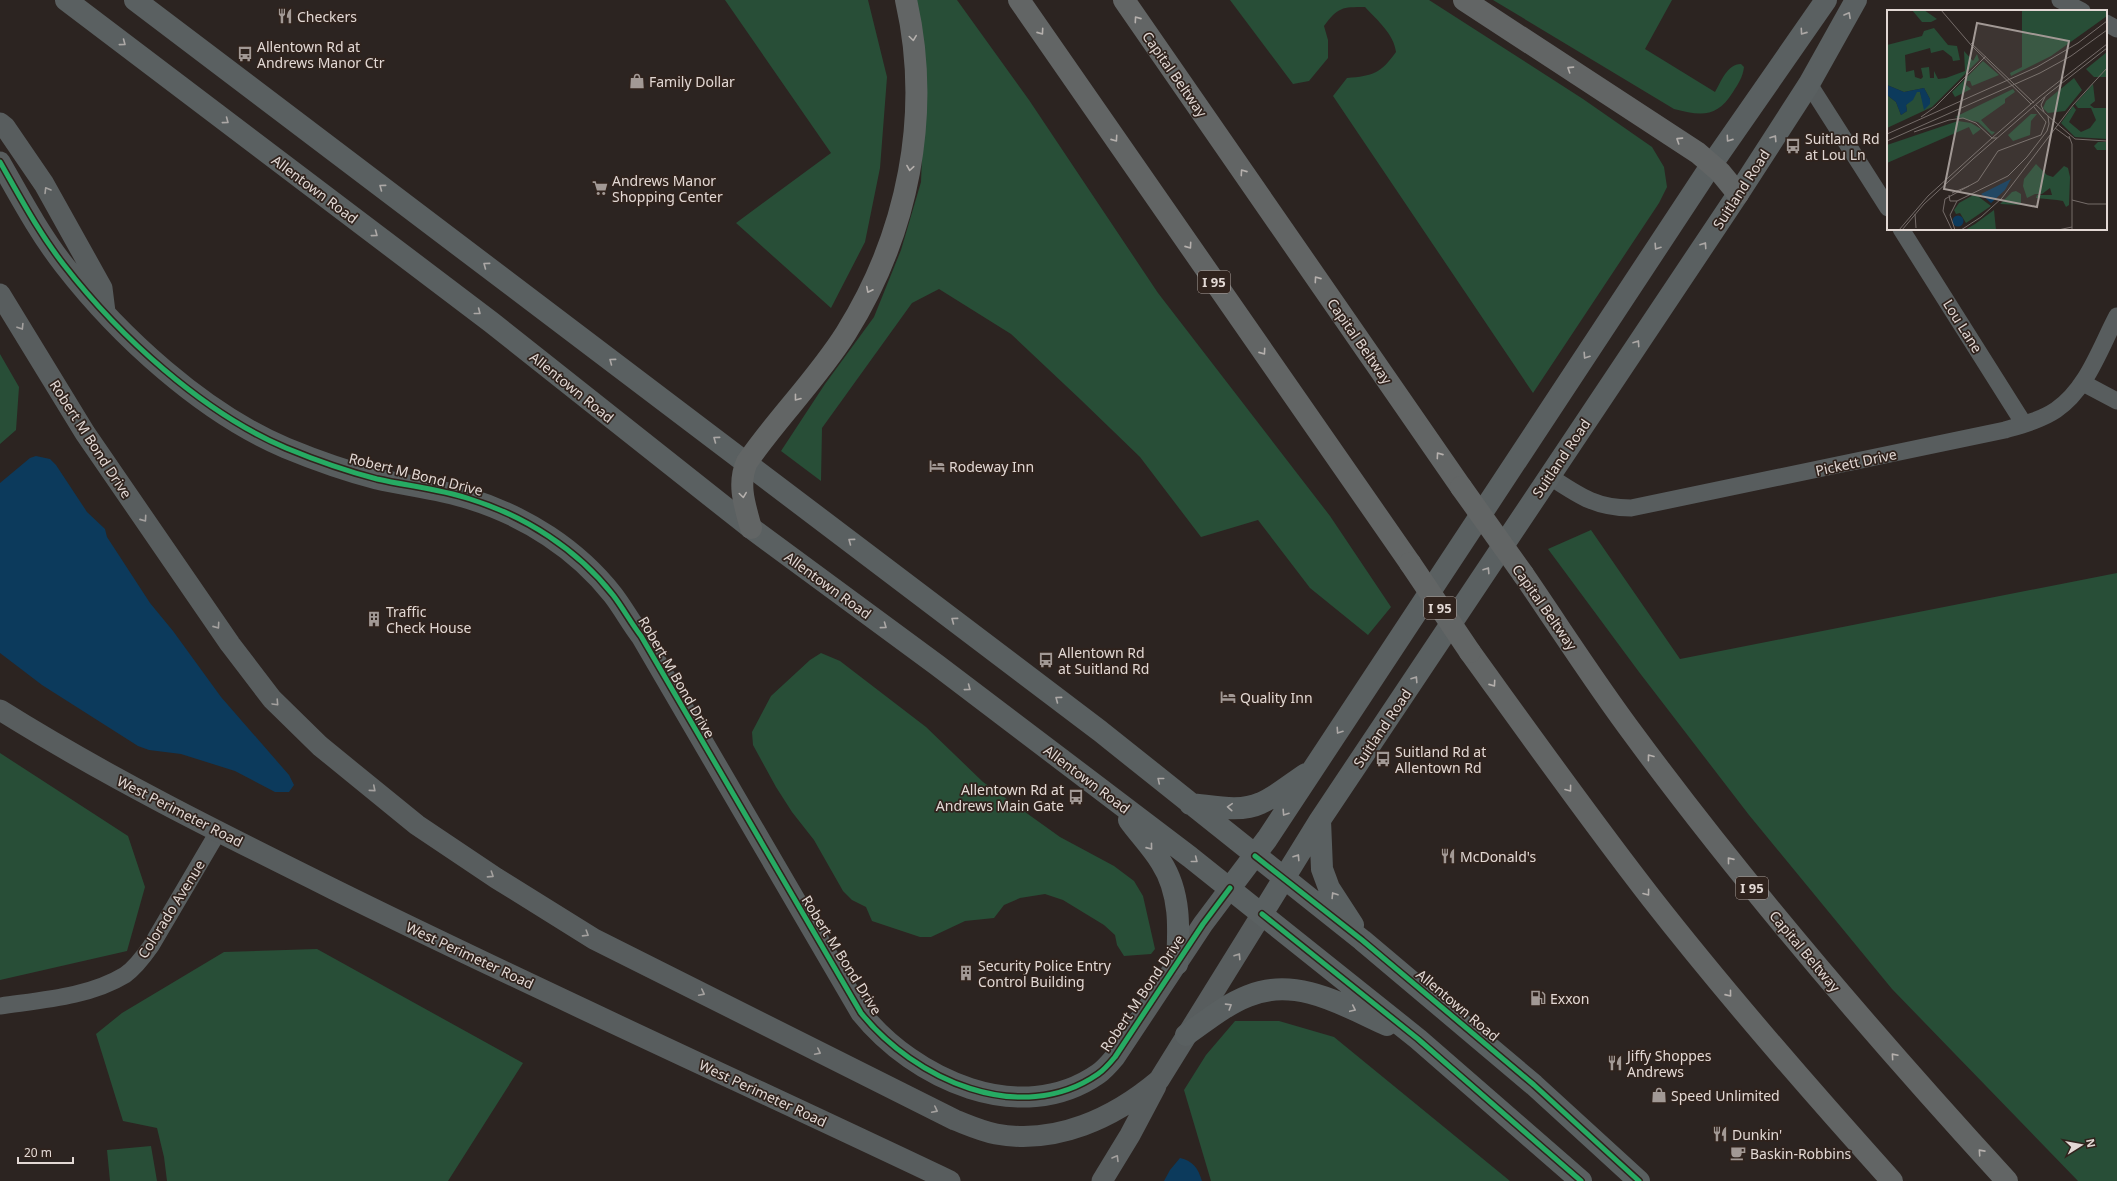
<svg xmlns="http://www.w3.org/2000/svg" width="2117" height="1181" font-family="'Noto Sans',sans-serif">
<rect width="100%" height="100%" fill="#2c2421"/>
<path fill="#284e37" d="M725,0h143l19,77 -7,91 -15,74 -34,66 -95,-85 95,-70z
M915,0h42l72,100 129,193 172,223 61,91 -23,28 -58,-47 -52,-68 -57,17 -61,-80 -59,-57 -70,-66 -72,-45 -27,14 -90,125 -1,53 -40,-30 44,-67 49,-67 27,-67 20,-68 4,-104z
M1230,0h199l154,99 69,48 12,20 3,20 -8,16 -126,190 -200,-297 14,-18c26,-2 34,-5 49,-26 -2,-18 -19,-32 -31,-45 -23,0 -27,0 -41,19l4,14v18l-19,23 -16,3z
M1493,0h179l-27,49 70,43c6,-10 12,-28 26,-28l3,3c-1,10 -6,17 -11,25 -16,26 -32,24 -59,17z
M0,354l19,33 -3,43 -16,14z
M1591,530l89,129 437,-86v608h-39l-186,-192 -143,-174 -110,-143 -91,-123z
M821,653l19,8 86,66 57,55 77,55 54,29 20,15 9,15 12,53 -4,5 -27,2 -7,-11 -2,-10 -11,-10 -41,-25 -18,-6 -25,4 -16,7 -10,13 -29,3 -34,16h-11l-48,-16 -6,-14 -14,-7 -9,-9 -29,-51 -22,-28 -16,-25 -23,-42 -1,-13 19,-36 39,-36z
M0,753l128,83 17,51 -18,64 -127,29z
M317,949l206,114 -75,118h-281l-3,-24 -7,-29 -34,-7 -27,-87 26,-21 102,-61z
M1235,1021h44l55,16 176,144h-299l-27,-91 22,-35z
M151,1146l6,35h-47l-3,-31z"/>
<path fill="#0c3a5c" d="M36,456l14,3 6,6 31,47 18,17 2,8 43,66 23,28 48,66 68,78 5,10 -5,7h-14l-40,-21 -54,-17 -32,-4 -11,-4 -96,-61 -42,-32v-170l30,-25z
M1180,1158c13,3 18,10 22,23h-38l6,-11z"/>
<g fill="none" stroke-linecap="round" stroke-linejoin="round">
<path stroke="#585d5e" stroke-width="17" d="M2060,0l22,11
M2106,23l11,6
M1809,84l79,124
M1901,229l123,195
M2083,383l34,18
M1549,476c29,19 46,32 82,32l374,-78c17,-5 36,-10 51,-20 31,-21 44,-62 61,-94
M0,1006c41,-6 89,-9 125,-31 10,-7 19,-19 26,-29l67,-114"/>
<path stroke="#585d5e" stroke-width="21" d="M0,123l5,4 39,57 58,104 3,24
M0,162c20,35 39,71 64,103 55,71 139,148 222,183 29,12 60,23 91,31 31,7 63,10 93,20 55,17 107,50 143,96 10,13 18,28 28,41l220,377c53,66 159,115 237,61 6,-4 12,-11 17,-17l88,-133 27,-36
M0,294l85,139 145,211 42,55 48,47 97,79 79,53 98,61 361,181c13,5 26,11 41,14 60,11 118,-16 163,-54l103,-166
M0,710c107,67 220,123 333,179 204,101 411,194 617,292
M1102,1181l28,-46 26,-49"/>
<path stroke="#5a6061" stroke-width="22" d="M66,0l425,322 260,206 186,137 253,192 228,182 163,142
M135,0l965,731 262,209 172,145 105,96
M1190,804c23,2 50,9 71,-1 16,-7 31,-20 45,-29
M1129,820c10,14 23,27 32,42 20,31 18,67 16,102
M1320,820l2,49 7,19 24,37
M1230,888l37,-49 445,-675 114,-164
M1262,914l58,-94 418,-626 71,-110 47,-84
M1186,1035c19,-13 39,-30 62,-39 48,-20 95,9 139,29"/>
<path stroke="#626565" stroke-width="22" d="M1019,0l391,563
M1124,0l337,487
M1464,0l234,153 22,19 18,22
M751,528c-6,-22 -14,-44 -4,-66 31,-45 70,-83 99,-129 62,-99 86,-219 60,-333
M1523,574c37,54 72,109 111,161 115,156 242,303 373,446
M1470,652c60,83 119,166 182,247 76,97 157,190 240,282"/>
<path stroke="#626565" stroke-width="22" d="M1461,487l62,87
M1410,563l60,89"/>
<defs>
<path id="cycleway" d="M0,162c20,35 39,71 64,103 55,71 139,148 222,183 29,12 60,23 91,31 31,7 63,10 93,20 55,17 107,50 143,96 10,13 18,28 28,41l220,377c53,66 159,115 237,61 6,-4 12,-11 17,-17l88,-133 27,-36
M1255,856l107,84 172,145 105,96
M1262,914l156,125 163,142"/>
</defs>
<use href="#cycleway" stroke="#30231d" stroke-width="8"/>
<use href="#cycleway" stroke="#26ab63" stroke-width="5"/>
</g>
<defs><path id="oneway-chevron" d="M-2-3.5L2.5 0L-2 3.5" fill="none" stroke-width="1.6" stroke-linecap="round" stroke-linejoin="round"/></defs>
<g stroke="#aca8a6">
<use href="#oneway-chevron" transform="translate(1848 15) rotate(-61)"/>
<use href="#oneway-chevron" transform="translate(1803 32) rotate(125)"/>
<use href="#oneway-chevron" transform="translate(123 43) rotate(37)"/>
<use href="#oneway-chevron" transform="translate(226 121) rotate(37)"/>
<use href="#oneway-chevron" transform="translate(1774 138) rotate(-57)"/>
<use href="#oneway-chevron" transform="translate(1729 139) rotate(125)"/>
<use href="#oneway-chevron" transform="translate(382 187) rotate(-143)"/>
<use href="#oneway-chevron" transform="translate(375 234) rotate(37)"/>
<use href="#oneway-chevron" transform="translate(1704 245) rotate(-56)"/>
<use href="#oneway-chevron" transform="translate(1657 247) rotate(123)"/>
<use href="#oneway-chevron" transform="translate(486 265) rotate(-143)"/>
<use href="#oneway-chevron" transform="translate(478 312) rotate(38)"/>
<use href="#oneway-chevron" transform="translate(1637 343) rotate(-56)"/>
<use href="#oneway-chevron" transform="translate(1586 356) rotate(123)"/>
<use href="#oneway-chevron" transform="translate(612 361) rotate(-143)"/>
<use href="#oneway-chevron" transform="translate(716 439) rotate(-143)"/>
<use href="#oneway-chevron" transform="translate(851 541) rotate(-143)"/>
<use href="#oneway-chevron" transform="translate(1487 570) rotate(-57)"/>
<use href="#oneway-chevron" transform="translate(954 620) rotate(-143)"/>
<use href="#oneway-chevron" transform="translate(884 626) rotate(36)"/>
<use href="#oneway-chevron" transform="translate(1415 679) rotate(-57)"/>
<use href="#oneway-chevron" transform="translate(968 688) rotate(37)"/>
<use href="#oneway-chevron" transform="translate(1058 699) rotate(-143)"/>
<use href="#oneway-chevron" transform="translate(1339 731) rotate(124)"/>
<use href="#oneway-chevron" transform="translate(1160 780) rotate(-141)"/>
<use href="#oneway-chevron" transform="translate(1230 807) rotate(-176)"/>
<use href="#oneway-chevron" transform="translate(1285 813) rotate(123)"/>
<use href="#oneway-chevron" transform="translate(1150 847) rotate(51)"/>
<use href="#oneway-chevron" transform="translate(1297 857) rotate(-57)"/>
<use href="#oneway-chevron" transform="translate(1195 860) rotate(38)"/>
<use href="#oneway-chevron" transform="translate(1334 895) rotate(-122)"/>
<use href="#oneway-chevron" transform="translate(1229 1006) rotate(-32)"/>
<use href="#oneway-chevron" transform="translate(1353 1009) rotate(25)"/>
</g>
<g stroke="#b5b0ad">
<use href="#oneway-chevron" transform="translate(1137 19) rotate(-125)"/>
<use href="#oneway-chevron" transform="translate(1041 32) rotate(55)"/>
<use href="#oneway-chevron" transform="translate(913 38) rotate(82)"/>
<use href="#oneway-chevron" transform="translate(1570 69) rotate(-147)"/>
<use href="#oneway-chevron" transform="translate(1115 139) rotate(55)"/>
<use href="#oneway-chevron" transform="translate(1679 140) rotate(-147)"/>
<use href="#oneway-chevron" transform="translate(910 168) rotate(99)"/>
<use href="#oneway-chevron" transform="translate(1243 172) rotate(-125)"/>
<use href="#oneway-chevron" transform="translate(1189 246) rotate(55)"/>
<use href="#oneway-chevron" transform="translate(1317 279) rotate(-125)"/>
<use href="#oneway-chevron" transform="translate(869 290) rotate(117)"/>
<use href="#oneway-chevron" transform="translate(1263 352) rotate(55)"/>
<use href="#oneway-chevron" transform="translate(797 398) rotate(128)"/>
<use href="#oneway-chevron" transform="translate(1439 455) rotate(-125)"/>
<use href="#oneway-chevron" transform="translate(743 495) rotate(82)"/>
<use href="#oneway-chevron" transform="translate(1493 684) rotate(55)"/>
<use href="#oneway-chevron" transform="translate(1650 757) rotate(-127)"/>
<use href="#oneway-chevron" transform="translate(1569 789) rotate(53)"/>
<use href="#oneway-chevron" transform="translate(1730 860) rotate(-129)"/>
<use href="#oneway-chevron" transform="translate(1647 893) rotate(53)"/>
<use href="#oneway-chevron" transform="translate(1729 994) rotate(51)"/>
<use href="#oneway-chevron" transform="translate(1894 1056) rotate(-131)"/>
<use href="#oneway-chevron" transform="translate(1981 1152) rotate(-132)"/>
</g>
<g stroke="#a4a19f">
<use href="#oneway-chevron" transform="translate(47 190) rotate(-121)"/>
<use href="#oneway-chevron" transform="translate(21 327) rotate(58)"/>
<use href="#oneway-chevron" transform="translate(144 519) rotate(55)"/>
<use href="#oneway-chevron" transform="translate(217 626) rotate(55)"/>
<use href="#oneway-chevron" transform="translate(276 703) rotate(47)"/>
<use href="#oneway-chevron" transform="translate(373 789) rotate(40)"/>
<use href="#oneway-chevron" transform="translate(491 875) rotate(33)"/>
<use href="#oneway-chevron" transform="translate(586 934) rotate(32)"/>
<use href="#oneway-chevron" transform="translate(1238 956) rotate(-57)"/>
<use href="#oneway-chevron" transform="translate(702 993) rotate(27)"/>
<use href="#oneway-chevron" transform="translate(818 1052) rotate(27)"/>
<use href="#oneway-chevron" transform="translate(935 1110) rotate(27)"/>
<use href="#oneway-chevron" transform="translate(1116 1158) rotate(-59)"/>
</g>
<defs>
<symbol id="restaurant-bare" viewBox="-9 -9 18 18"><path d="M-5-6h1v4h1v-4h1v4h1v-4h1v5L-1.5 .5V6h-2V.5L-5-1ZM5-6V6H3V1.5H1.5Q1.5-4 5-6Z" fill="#a29995" stroke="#30231d" stroke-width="2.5" paint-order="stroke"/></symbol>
<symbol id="bus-bare" viewBox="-9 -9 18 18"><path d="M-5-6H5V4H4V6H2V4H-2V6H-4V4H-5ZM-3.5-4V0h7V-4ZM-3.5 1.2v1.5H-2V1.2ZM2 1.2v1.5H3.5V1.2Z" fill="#a29995" stroke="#30231d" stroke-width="2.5" paint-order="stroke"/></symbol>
<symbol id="shop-bare" viewBox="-9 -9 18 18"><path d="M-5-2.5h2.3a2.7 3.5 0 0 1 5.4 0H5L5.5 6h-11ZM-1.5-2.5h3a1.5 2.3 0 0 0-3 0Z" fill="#a29995" stroke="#30231d" stroke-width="2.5" paint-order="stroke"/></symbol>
<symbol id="supermarket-bare" viewBox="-9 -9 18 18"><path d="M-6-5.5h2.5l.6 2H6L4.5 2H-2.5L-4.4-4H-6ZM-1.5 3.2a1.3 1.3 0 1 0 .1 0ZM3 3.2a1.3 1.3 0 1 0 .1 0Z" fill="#a29995" stroke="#30231d" stroke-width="2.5" paint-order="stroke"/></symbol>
<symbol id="hotel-bare" viewBox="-9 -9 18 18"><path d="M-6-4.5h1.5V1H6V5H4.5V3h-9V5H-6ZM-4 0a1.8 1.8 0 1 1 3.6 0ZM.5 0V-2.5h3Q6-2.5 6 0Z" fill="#a29995" stroke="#30231d" stroke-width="2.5" paint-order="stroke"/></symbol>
<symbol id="building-bare" viewBox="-9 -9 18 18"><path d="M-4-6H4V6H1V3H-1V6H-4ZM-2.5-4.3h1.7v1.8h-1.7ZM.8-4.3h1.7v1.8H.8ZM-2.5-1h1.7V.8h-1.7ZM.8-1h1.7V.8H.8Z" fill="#a29995" stroke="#30231d" stroke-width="2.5" paint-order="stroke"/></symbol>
<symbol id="fuel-bare" viewBox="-9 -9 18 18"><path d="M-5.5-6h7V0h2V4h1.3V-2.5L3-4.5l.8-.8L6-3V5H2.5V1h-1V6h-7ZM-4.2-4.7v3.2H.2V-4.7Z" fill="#a29995" stroke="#30231d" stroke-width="2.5" paint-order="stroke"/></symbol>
<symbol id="cafe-bare" viewBox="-9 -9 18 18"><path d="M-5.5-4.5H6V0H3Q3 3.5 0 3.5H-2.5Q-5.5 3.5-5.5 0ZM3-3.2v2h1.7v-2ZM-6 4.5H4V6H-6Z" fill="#a29995" stroke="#30231d" stroke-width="2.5" paint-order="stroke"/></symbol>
</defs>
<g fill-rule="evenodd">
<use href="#restaurant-bare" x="274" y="5" width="22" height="22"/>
<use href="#bus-bare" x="234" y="43" width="22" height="22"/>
<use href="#shop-bare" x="626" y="70" width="22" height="22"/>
<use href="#bus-bare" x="1782" y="135" width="22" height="22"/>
<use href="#supermarket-bare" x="589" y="177" width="22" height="22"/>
<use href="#hotel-bare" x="926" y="455" width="22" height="22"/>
<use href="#building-bare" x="363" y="608" width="22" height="22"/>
<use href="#bus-bare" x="1035" y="649" width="22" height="22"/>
<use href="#hotel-bare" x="1217" y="686" width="22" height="22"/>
<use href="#bus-bare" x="1372" y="748" width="22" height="22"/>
<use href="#bus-bare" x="1065" y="786" width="22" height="22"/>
<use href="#restaurant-bare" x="1437" y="845" width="22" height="22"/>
<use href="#building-bare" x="955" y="962" width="22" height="22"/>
<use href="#fuel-bare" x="1527" y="987" width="22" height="22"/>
<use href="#restaurant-bare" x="1604" y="1052" width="22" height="22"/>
<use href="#shop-bare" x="1648" y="1084" width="22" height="22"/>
<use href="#restaurant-bare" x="1709" y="1123" width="22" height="22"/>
<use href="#cafe-bare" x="1727" y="1142" width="22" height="22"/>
</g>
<g text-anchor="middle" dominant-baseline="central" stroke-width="3.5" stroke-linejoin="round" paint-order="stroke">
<g fill="#30231d" stroke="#ada29d" stroke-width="1">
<rect x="1198" y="271" width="32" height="22" rx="3"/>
<rect x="1424" y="597" width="32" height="22" rx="3"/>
<rect x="1736" y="877" width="32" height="22" rx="3"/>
</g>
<g font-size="13" font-weight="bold" fill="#e2d8d4">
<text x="1214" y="282">I 95</text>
<text x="1440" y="608">I 95</text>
<text x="1752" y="888">I 95</text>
</g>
<g font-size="14" fill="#e2d8d4" stroke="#30231d" text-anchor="start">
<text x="297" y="16">Checkers</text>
<text x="257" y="46">Allentown Rd at<tspan x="257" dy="16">Andrews Manor Ctr</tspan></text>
<text x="649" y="81">Family Dollar</text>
<text x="1805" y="138">Suitland Rd<tspan x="1805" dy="16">at Lou Ln</tspan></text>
<text x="612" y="180">Andrews Manor<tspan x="612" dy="16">Shopping Center</tspan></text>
<text x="949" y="466">Rodeway Inn</text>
<text x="386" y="611">Traffic<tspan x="386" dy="16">Check House</tspan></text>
<text x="1058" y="652">Allentown Rd<tspan x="1058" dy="16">at Suitland Rd</tspan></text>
<text x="1240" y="697">Quality Inn</text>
<text x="1395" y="751">Suitland Rd at<tspan x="1395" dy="16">Allentown Rd</tspan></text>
<text x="1064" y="789" text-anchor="end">Allentown Rd at<tspan x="1064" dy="16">Andrews Main Gate</tspan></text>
<text x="1460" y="856">McDonald's</text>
<text x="978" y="965">Security Police Entry<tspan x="978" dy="16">Control Building</tspan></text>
<text x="1550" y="998">Exxon</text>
<text x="1627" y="1055">Jiffy Shoppes<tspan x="1627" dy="16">Andrews</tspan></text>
<text x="1671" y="1095">Speed Unlimited</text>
<text x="1732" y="1134">Dunkin'</text>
<text x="1750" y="1153">Baskin-Robbins</text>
</g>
<g font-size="14" fill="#e2d8d4" stroke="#30231d">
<text transform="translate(1175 74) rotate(55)">Capital Beltway</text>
<text transform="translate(315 189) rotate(37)">Allentown Road</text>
<text transform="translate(1741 189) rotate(-57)">Suitland Road</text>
<text transform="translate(1963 326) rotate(58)">Lou Lane</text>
<text transform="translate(1360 341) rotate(55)">Capital Beltway</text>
<text transform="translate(572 387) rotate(39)">Allentown Road</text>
<text transform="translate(91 439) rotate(57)">Robert M Bond Drive</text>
<text transform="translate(1561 458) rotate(-56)">Suitland Road</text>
<text transform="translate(1856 462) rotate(-12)">Pickett Drive</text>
<text transform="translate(416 474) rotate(14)">Robert M Bond Drive</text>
<text transform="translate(828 585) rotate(36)">Allentown Road</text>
<text transform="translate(1545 607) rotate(55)">Capital Beltway</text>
<text transform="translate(677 677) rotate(60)">Robert M Bond Drive</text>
<text transform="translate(1382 728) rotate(-56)">Suitland Road</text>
<text transform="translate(1087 779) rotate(37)">Allentown Road</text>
<text transform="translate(180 811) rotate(27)">West Perimeter Road</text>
<text transform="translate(171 909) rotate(-58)">Colorado Avenue</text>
<text transform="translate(1805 951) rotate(50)">Capital Beltway</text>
<text transform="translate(470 955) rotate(25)">West Perimeter Road</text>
<text transform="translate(842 955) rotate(58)">Robert M Bond Drive</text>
<text transform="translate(1142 993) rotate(-56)">Robert M Bond Drive</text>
<text transform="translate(1458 1005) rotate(40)">Allentown Road</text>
<text transform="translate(763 1093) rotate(25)">West Perimeter Road</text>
</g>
</g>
<g transform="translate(1887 10)">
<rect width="220" height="220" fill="#2c2421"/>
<path d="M25,0h12l13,9 -6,3h-9zM135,0h85v6l-56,40 -40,20 -1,-3 12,-6zM47,18l14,17 9,1 3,14 -7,1 -1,-4 -9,-7 -12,3 -1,-5 -25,7 1,17 8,-2 1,7 6,2 2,-2 -2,-9 8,-1 1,11h4v-7l4,8 8,-1 19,-7 -1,-20 9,10 4,-7 2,6 -47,47 -45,21v-33l9,7 5,13 6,-4 -1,-6 10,-13h4l4,13 6,-6 -6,-11 -20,4 -17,-7v-40l35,-9 2,-5zM220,42v25h-13l-8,-8zM96,51l16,14 -27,11 -2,-5h-3l-1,4 5,4 -16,8 -3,-5zM187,68l8,12 -17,21 -17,2 -5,-5 3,-7zM206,74l2,17 -5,4 4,3h13v31l-32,-2 -14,-14 12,-17 3,4 -7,12 12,10 9,-4 6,-8 -5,-12h-13l-3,-4zM126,79l2,3 -10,7v4l-24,17 10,11 4,1 -3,3 -14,-13 -23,-5zM144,104h6l-6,7 -1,14 -17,6 -5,-6zM71,111l13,2 10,6 -8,6 -4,-8 -82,36v-18zM211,132h9v8h-10l-3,-4zM149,154l11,11 6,2 11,-11 4,2 2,9 -1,28 -3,2 -3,-6 -6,-1 -21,-2 1,-3h15l-2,-7 -8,6h-7l-8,4 -4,-12 1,-7zM129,181l5,3v11l-21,-1 12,-12zM88,184l16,12 -25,17 -6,-10 -4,1 -2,-4 5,-7zM107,200l2,20h-31l10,-6z" fill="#284e37"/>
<path d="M0,75l17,7 20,-4 6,11v5l-6,6 -4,-18h-3l-4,8 -7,5 1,6 -6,4 -5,-13 -9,-7zM124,169l-6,11 -14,13 -10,-9zM65.5 211a5.5 5.5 0 1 1 11 0a5.5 5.5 0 1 1-11 0Z" fill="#0c3a5c"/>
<path fill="none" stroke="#756c69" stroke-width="1" d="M54,0l30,35 60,59M84,33l63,60M157,102l-3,-7 4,-8M161,106l27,23 32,2M34,107l14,-10 51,-51M168,118l15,11M27,122l35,-12 14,-2 13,5 16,15h5M0,124l150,-67 41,-24 29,-22M182,126l3,8v86M0,131l153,-68 31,-17 36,-26M65,183l17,-7M62,185l1,6h7M185,190l16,4h19M28,204l1,14M12,220l29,-34 64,-58 47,-41 68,-53M15,220l22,-26 49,-45 75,-65 59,-46M65,220l-9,-19 2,-12 33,-18 20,-30 43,-16 5,-13 -12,-15M68,220l-5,-15 7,-14 51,-25 19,-19 20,-26 2,-7 -1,-8 -12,-11M74,220l20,-13 21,-19 71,-93 34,-37M171,220l14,-3"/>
<path fill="#a29995" fill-opacity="0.15" stroke="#a29995" stroke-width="2" d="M90,13l92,18 -32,166 -93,-18z"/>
<rect width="220" height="220" fill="none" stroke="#e2d8d4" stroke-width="2"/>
</g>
<g transform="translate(2081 1145) rotate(79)" stroke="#30231d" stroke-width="3" paint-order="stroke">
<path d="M0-3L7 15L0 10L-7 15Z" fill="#e2d8d4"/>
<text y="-6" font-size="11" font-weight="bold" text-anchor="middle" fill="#e2d8d4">N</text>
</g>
<path d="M18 1157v6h55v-6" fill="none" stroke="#e2d8d4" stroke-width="2"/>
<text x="24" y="1157" font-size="12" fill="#e2d8d4" stroke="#30231d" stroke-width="3" paint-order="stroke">20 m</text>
</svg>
